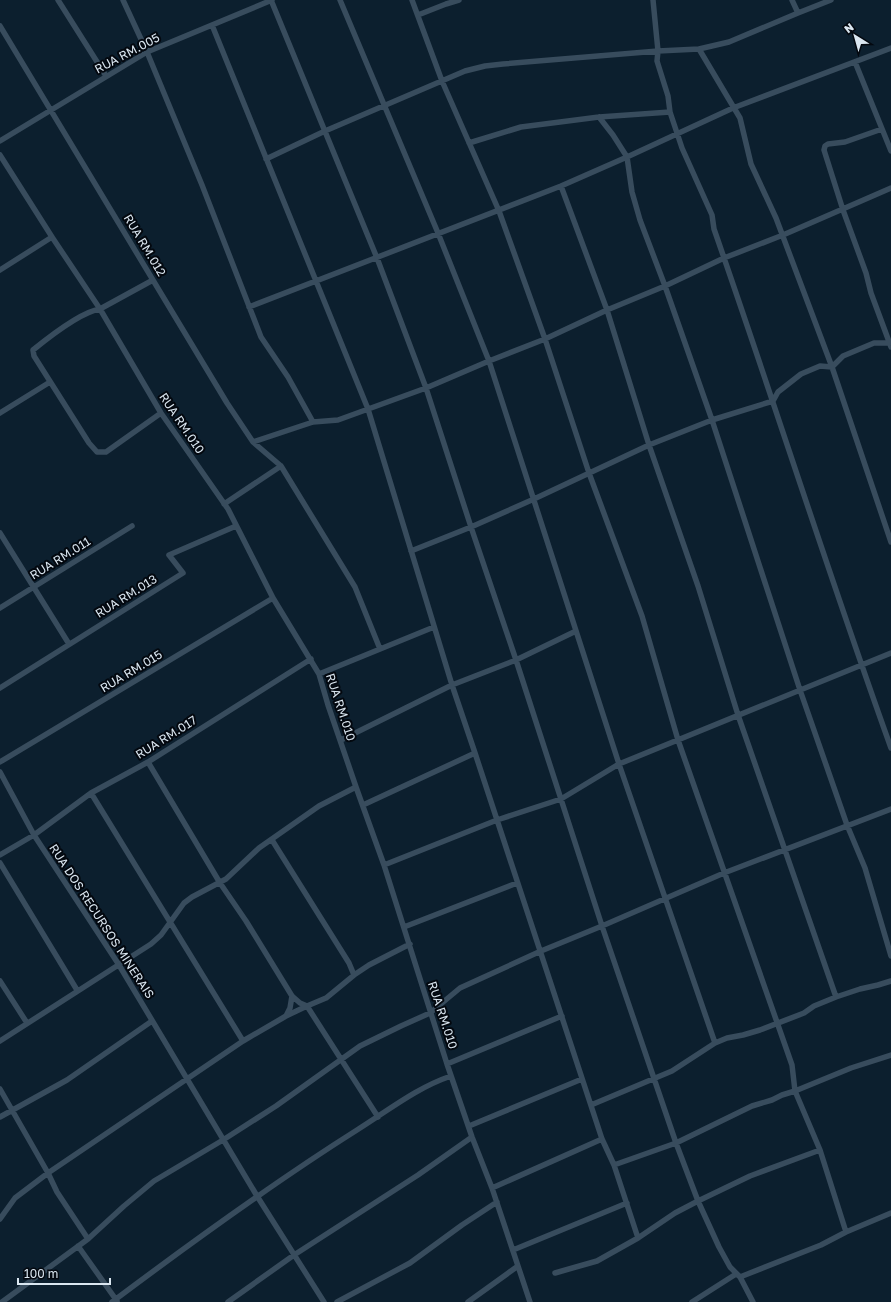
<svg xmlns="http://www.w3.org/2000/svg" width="891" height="1302" font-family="'Golos Text',sans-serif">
<rect width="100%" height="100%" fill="#0c1f2e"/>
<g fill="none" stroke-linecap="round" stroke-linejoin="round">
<path stroke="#384c5d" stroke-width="5.5" d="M58,0l48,76
M123,0l24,52 55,133 59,152 27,40 25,45
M271,0l106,258 49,130 45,139 45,133 86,266 74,217 22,58 21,46 11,20 10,10
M340,0l98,233 51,128 130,403 96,279
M412,0l30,81 57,130 46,128 44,134 53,143 36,124 114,325 3,26 25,59 26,82
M653,0l5,51 -1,10 11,35 2,16 12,36 30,67 2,14c60,172 115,347 177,519
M792,0l6,13 33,-13
M418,15l28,-11 13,-4
M212,25l156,384 84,276 23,68 127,386 12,26 24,73
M0,26l227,377 26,39 28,24 74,121 25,62
M699,49l41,69 11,46 25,54 56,149 59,175
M855,62l36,89
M599,117l14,18 14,22 5,35 8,28 25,66 47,134 88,270 47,135 18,43 26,88
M882,129l-37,13 -17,2 -3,2 -1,4 19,60 23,63 5,20 20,54
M0,141l147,-89 125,-52
M469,143l52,-16 78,-10 71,-5
M0,155l52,82 48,72 61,104 67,96 45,89 46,76 9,31 28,82 28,78 63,199 25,73 20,51 38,114
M266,159l59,-28 140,-60 20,-5 18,-2 155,-13 41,-2 30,-7 69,-29
M561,186l46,124 42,135 49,141 40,129 98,282
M0,270l52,-33
M153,280l-53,29c-19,3 -51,28 -67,41l1,6 55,87 8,9h9l55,-39
M249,307l312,-121 66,-29 106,-49 158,-60
M0,413l50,-31
M253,442l60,-20 25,-2 88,-32 63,-27 56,-22 62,-29 58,-24 59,-28 59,-23 108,-47
M224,504l57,-38
M0,533l69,111
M411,551l60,-24 63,-28 115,-54 63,-25 61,-19 5,-9 23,-18 19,-8 12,1 11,-11 31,-13h15
M0,608l132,-82
M319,674l115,-47
M0,688l183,-115 -14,-18 67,-29
M341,740l111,-55 64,-25 60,-29
M0,762l273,-164
M148,762l72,121 26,38 46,75 8,7 7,3 71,111
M0,772l34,63 85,130 138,231 67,106
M91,793l152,248
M363,805l112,-52
M272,840l77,123 5,12
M0,855l34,-20 57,-42 57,-31 163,-103
M0,863l77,127
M384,865l113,-45 64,-21 58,-35 272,-111
M404,927l113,-44
M0,981l27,42
M286,1016l4,-8 2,-12
M0,1041l151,-97 10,-9 23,-32 8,-6 34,-18 33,-31 60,-42 37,-19
M447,1064l115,-48
M0,1089l48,84 9,19 31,47
M591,1105l81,-34 43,-28 12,-5 16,-3 17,-5 44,-17 10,-7 22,-9 24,-8 18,-4 13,-4
M0,1117l67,-37 85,-59
M469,1126l113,-47
M614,1165l62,-22 76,-37 20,-6 10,-5 13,-4 56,-23 40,-13
M492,1188l110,-49
M0,1219l15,-21 33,-25 195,-132 43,-25 21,-10 19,-8 28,-23 15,-10 41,-21
M78,1246l39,55
M513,1250l114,-47
M555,1273l42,-12 41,-23 37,-25 23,-12 52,-25 70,-26
M2,1302l86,-63 36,-33 30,-25 69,-41 53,-34 84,-60 41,-20 29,-13 30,-25 81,-37 61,-25 122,-53 167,-64
M112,1302c80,-60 161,-119 245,-172 32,-20 59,-42 94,-54
M228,1302l66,-47 124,-80 54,-38
M337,1302l73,-39 52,-38 35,-23
M468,1302l50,-36
M692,1302l44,-28
M753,1302l-13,-25 81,-32 25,-13 45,-19"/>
</g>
<g text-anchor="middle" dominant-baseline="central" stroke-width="4" stroke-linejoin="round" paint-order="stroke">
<g font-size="12" fill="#dae6f0" stroke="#03080f">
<text transform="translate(127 53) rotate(-28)">RUA RM.005</text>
<text transform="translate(145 245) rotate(59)">RUA RM.012</text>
<text transform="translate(182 423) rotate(56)">RUA RM.010</text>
<text transform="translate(60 558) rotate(-32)">RUA RM.011</text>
<text transform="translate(126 596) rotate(-32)">RUA RM.013</text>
<text transform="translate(131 671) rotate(-31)">RUA RM.015</text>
<text transform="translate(341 707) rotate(72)">RUA RM.010</text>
<text transform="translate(166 737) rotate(-32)">RUA RM.017</text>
<text transform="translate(102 921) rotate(57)">RUA DOS RECURSOS MINERAIS</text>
<text transform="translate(443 1015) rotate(72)">RUA RM.010</text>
</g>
</g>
<g transform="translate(855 36) rotate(323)" stroke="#03080f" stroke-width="3" paint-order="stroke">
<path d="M0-3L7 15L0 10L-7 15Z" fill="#dae6f0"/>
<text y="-6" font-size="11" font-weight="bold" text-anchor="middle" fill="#dae6f0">N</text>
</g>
<path d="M18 1278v6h92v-6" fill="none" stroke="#dae6f0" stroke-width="2"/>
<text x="24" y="1278" font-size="12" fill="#dae6f0" stroke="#03080f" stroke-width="3" paint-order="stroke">100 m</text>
</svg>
